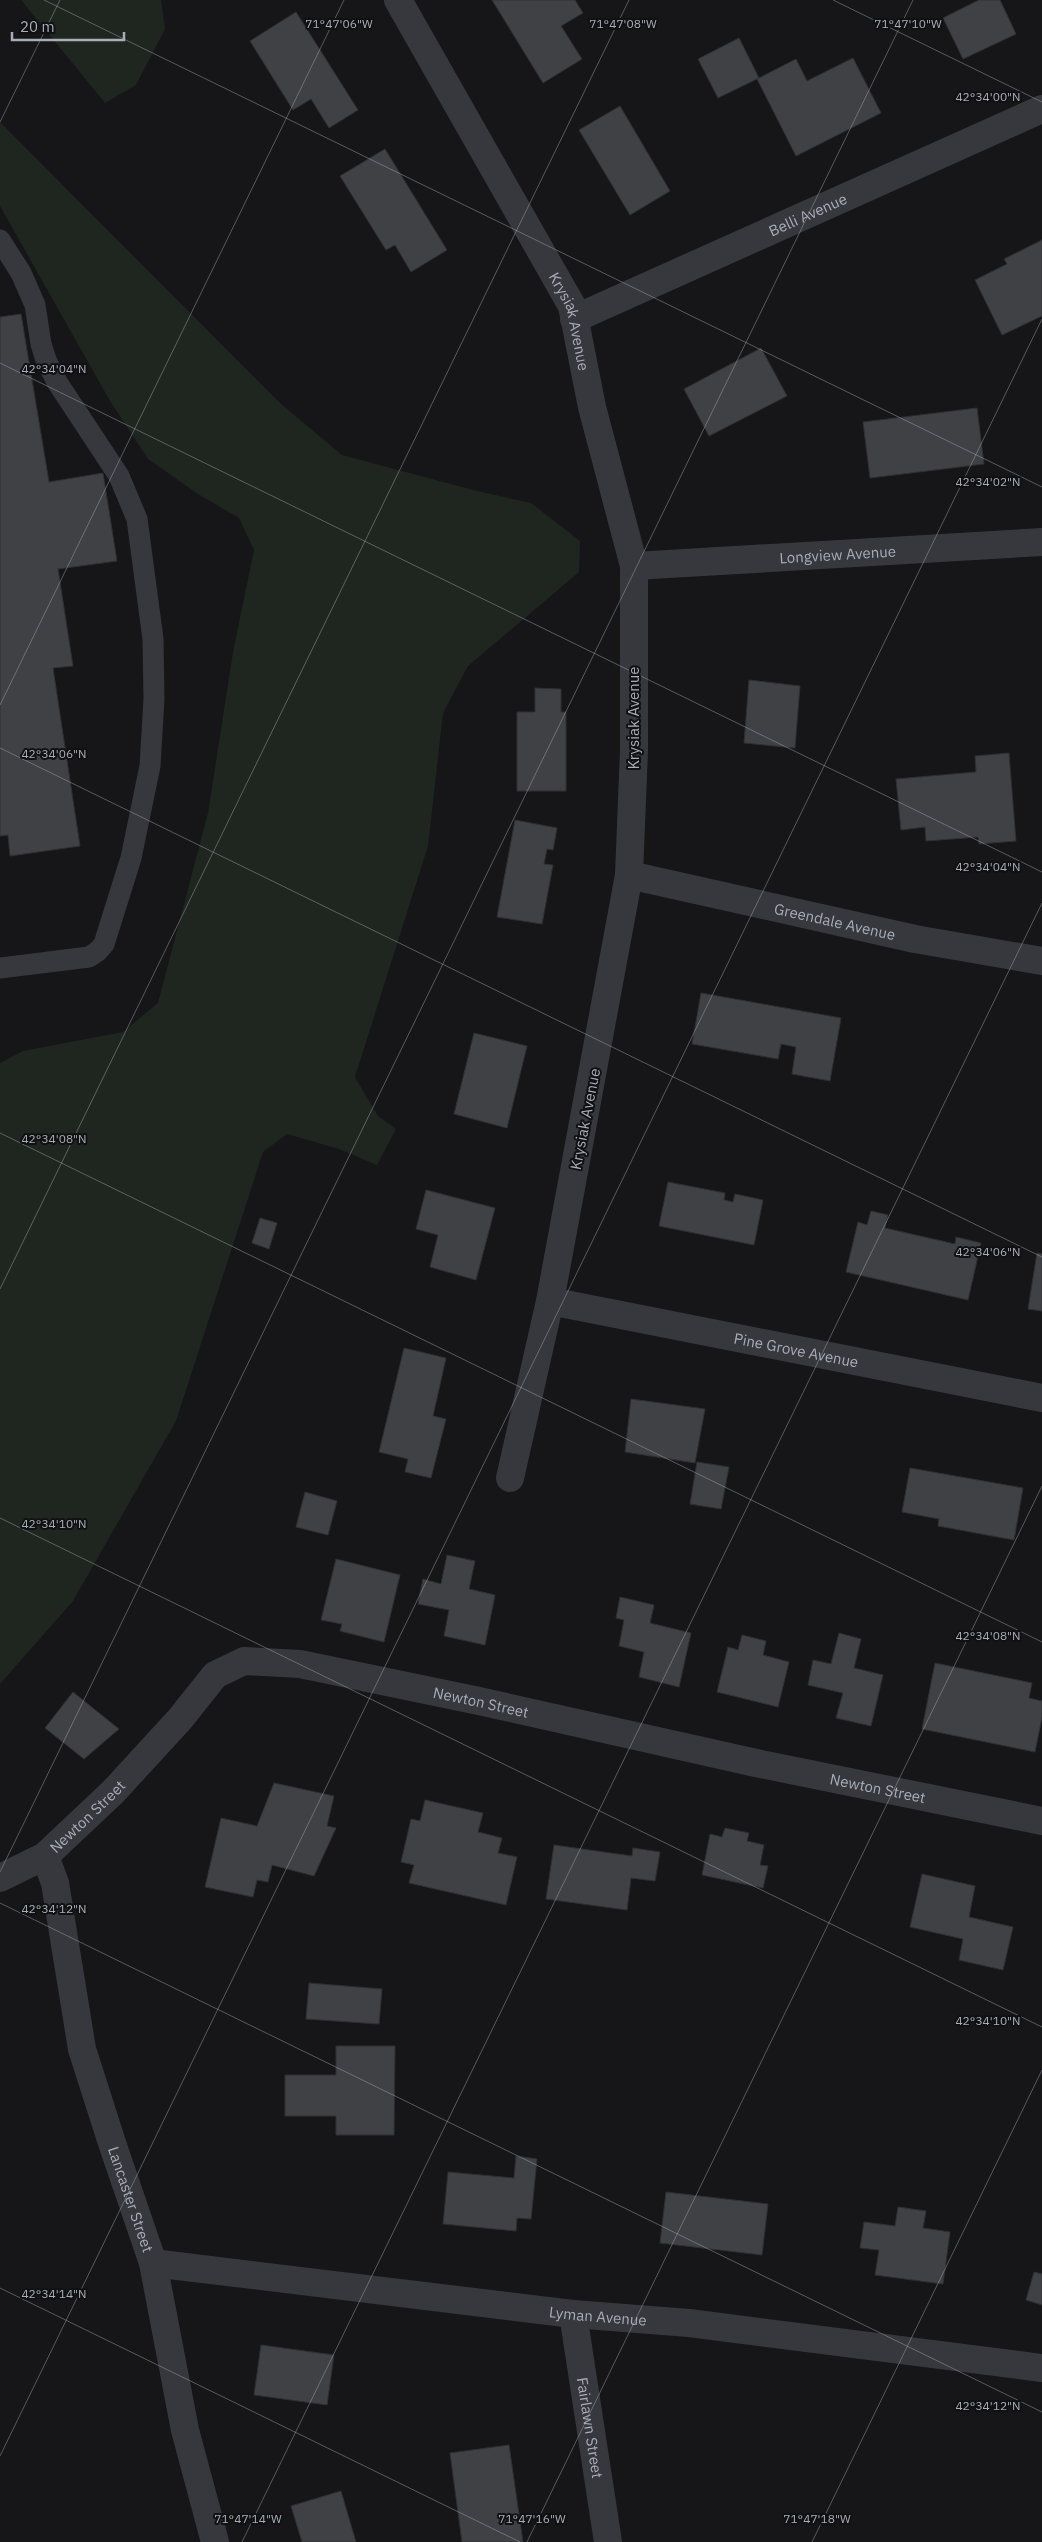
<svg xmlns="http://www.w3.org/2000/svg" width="1042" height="2542" font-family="'IBM Plex Sans',sans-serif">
<rect width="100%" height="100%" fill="#161618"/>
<path fill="#1e261f" d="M21,0h140l4,29 -29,56 -31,18z
M0,122l280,281 62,52 135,36 54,12 49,38 -1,31 -111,94 -25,47 -15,133 -73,231 23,39 18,13 -19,36 -38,-16 -52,-15 -24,18 -87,269 -103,180 -73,83v-621l23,-12 100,-19 35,-29 50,-190 25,-161 21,-102 -15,-32 -41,-24 -50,-35 -38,-58 -110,-195z"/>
<path fill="#404145" stroke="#303034" d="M492,0h83l8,13 -22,13 21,33 -39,24z
M979,0h21l16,34 -53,25 -20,-41z
M296,12l62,98 -29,18 -18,-29 -18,11 -43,-69z
M739,38l20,40 -41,20 -20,-39z
M853,58l28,55 -85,43 -39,-77 39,-20 11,22z
M620,106l50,85 -40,24 -51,-85z
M385,149l62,101 -36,22 -16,-27 -9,5 -46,-74z
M1042,240v76l-40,19 -27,-55 32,-16 -3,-5z
M21,314l28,168 54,-9 14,88 -59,8 15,97 -20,2 27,178 -70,10 -2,-21 -8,1v-519z
M761,348l26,48 -78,40 -25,-47z
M977,408l7,56 -114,14 -7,-56z
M749,680l51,6 -5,62 -51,-5z
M535,688l26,1v23h5v79h-49v-79h18z
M1009,753l7,88 -37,3 -1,-7 -52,4 -1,-14 -24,3 -5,-51 80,-7 -1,-16z
M515,820l42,8 -4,22 -6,-1 -3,15 9,1 -11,59 -45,-7z
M701,993l140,25 -11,63 -38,-7 4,-27 -15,-3 -3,15 -86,-15z
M474,1033l53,13 -20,82 -53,-14z
M668,1182l57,11 -1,7 9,2 2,-8 28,6 -9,45 -95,-19z
M426,1190l69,18 -19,72 -46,-13 8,-32 -22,-6z
M871,1211l17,4 -3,13 70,16 1,-7 25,6 -13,57 -122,-28 12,-50 9,3z
M260,1218l17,5 -8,26 -17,-6z
M1037,1253l5,1v57l-14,-2z
M404,1348l42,10 -13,58 13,3 -15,59 -26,-6 3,-13 -29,-7z
M631,1399l74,10 -10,54 -70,-11z
M697,1462l32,5 -8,42 -31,-5z
M910,1468l113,20 -9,52 -76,-14 1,-7 -37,-7z
M305,1492l32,9 -9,34 -32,-8z
M447,1555l28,6 -6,28 26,6 -10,50 -41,-9 5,-26 -31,-6 5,-25 18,5z
M336,1559l64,16 -16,67 -44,-11 2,-7 -21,-4z
M620,1597l34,8 -4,18 41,10 -12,54 -40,-10 5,-25 -25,-6 5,-26 -8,-2z
M839,1633l22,6 -7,29 29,7 -12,51 -35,-8 7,-25 -35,-8 5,-25 18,4z
M742,1635l24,6 -3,14 26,7 -11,45 -61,-15 11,-45 10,3z
M935,1663l97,20 -3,15 13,3v16l-7,35 -113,-23z
M73,1692l46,37 -35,30 -39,-31z
M274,1783l60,13 -7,30 9,2 -22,48 -42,-11 -4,17 -11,-2 -4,17 -48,-10 16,-69 36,8z
M425,1800l58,13 -5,19 24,6 -4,15 19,4 -11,48 -97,-22 5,-18 -13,-3 10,-43 9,2z
M725,1828l24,5 -2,8 17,4 -4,20 8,1 -5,22 -61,-13 8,-41 12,3z
M554,1845l78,11 1,-8 27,4 -5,29 -24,-3 -4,32 -81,-11z
M922,1874l53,12 -6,31 44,10 -10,43 -44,-10 4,-21 -53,-12z
M309,1983l73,6 -3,35 -73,-5z
M336,2046h59l-1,89h-58v-19h-51v-41h51z
M516,2156l21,3 -6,60 -14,-1 -1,13 -73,-7 5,-52 66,6z
M666,2192l102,12 -6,51 -102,-12z
M898,2207l28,4 -3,17 27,4 -7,52 -68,-9 4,-25 -19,-2 4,-26 31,4z
M1034,2272l8,2v31l-16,-5z
M261,2345l73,10 -7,50 -73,-10z
M509,2445l14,97h-61l-12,-89z
M341,2491l15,51h-54l-11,-36z"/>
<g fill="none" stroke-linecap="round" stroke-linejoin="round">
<path stroke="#37383d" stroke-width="21" d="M0,240l21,33 14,32 6,39 5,16 11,22 62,94 18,43 16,120 1,60 -4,67 -19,92 -27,86 -6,7 -9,6 -89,11"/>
<g stroke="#37383d" stroke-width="28">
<path id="s1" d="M398,0l174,306 20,101 42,159v184l-5,125 -79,426 -40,177"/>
<path id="s2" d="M574,319l468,-210"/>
<path id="s3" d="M634,566l408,-24"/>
<path id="s4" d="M629,875l286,64 127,22"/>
<path id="s5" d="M550,1301l492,97"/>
<path id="s6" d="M45,1856l10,27 27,166 30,94 41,120 32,167 30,112"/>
<path id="s7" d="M0,1878l45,-22 68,-64 67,-73 35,-44 29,-14 56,3 179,37 277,62 286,58"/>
<path id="s8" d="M153,2263l420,51 116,9 353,45"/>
<path id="s9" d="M573,2314l35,228"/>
</g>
</g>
<path fill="none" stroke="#a8adb8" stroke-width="1" stroke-opacity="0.45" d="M44,0l998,487M833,0l209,102M0,122l60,-122M0,363l1042,509M0,705l344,-705M0,748l1042,509M0,1133l1042,509M0,1289l629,-1289M0,1518l1042,509M0,1872l913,-1872M0,1903l1042,509M0,2288l520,254M0,2456l1042,-2137M242,2542l800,-1639M527,2542l515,-1056M812,2542l230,-472"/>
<g text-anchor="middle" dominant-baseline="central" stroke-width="4" stroke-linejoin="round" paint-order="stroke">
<g font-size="15" fill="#a8adb8" stroke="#111113">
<text stroke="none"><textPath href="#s2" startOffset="256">Belli Avenue</textPath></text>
<text stroke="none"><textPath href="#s1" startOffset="366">Krysiak Avenue</textPath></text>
<text stroke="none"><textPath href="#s3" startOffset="204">Longview Avenue</textPath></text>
<text transform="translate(633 718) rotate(-90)">Krysiak Avenue</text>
<text stroke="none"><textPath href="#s4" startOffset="211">Greendale Avenue</textPath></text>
<text transform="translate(585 1119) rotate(-79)">Krysiak Avenue</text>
<text stroke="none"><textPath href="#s5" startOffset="251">Pine Grove Avenue</textPath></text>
<text stroke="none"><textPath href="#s7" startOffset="572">Newton Street</textPath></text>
<text stroke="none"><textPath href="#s7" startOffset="978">Newton Street</textPath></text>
<text stroke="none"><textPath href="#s7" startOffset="108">Newton Street</textPath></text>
<text stroke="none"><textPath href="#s6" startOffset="355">Lancaster Street</textPath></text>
<text stroke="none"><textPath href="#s8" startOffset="448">Lyman Avenue</textPath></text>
<text stroke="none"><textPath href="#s9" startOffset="115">Fairlawn Street</textPath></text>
</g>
</g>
<g font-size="12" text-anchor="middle" fill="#a8adb8" stroke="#111113" stroke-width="4" stroke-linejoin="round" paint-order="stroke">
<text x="339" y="28">71°47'06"W</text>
<text x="623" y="28">71°47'08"W</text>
<text x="908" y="28">71°47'10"W</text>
<text x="988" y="101">42°34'00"N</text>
<text x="54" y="373">42°34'04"N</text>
<text x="988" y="486">42°34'02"N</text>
<text x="54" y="758">42°34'06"N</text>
<text x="988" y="871">42°34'04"N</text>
<text x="54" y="1143">42°34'08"N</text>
<text x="988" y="1256">42°34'06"N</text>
<text x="54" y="1528">42°34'10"N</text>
<text x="988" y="1640">42°34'08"N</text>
<text x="54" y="1913">42°34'12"N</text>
<text x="988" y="2025">42°34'10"N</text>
<text x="54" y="2298">42°34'14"N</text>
<text x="988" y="2410">42°34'12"N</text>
<text x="248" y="2523">71°47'14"W</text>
<text x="532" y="2523">71°47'16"W</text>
<text x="817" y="2523">71°47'18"W</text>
</g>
<path d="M12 32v8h112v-8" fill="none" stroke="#a8adb8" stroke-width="2.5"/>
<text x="20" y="32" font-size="15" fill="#a8adb8" stroke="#111113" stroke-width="4" paint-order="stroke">20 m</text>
</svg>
